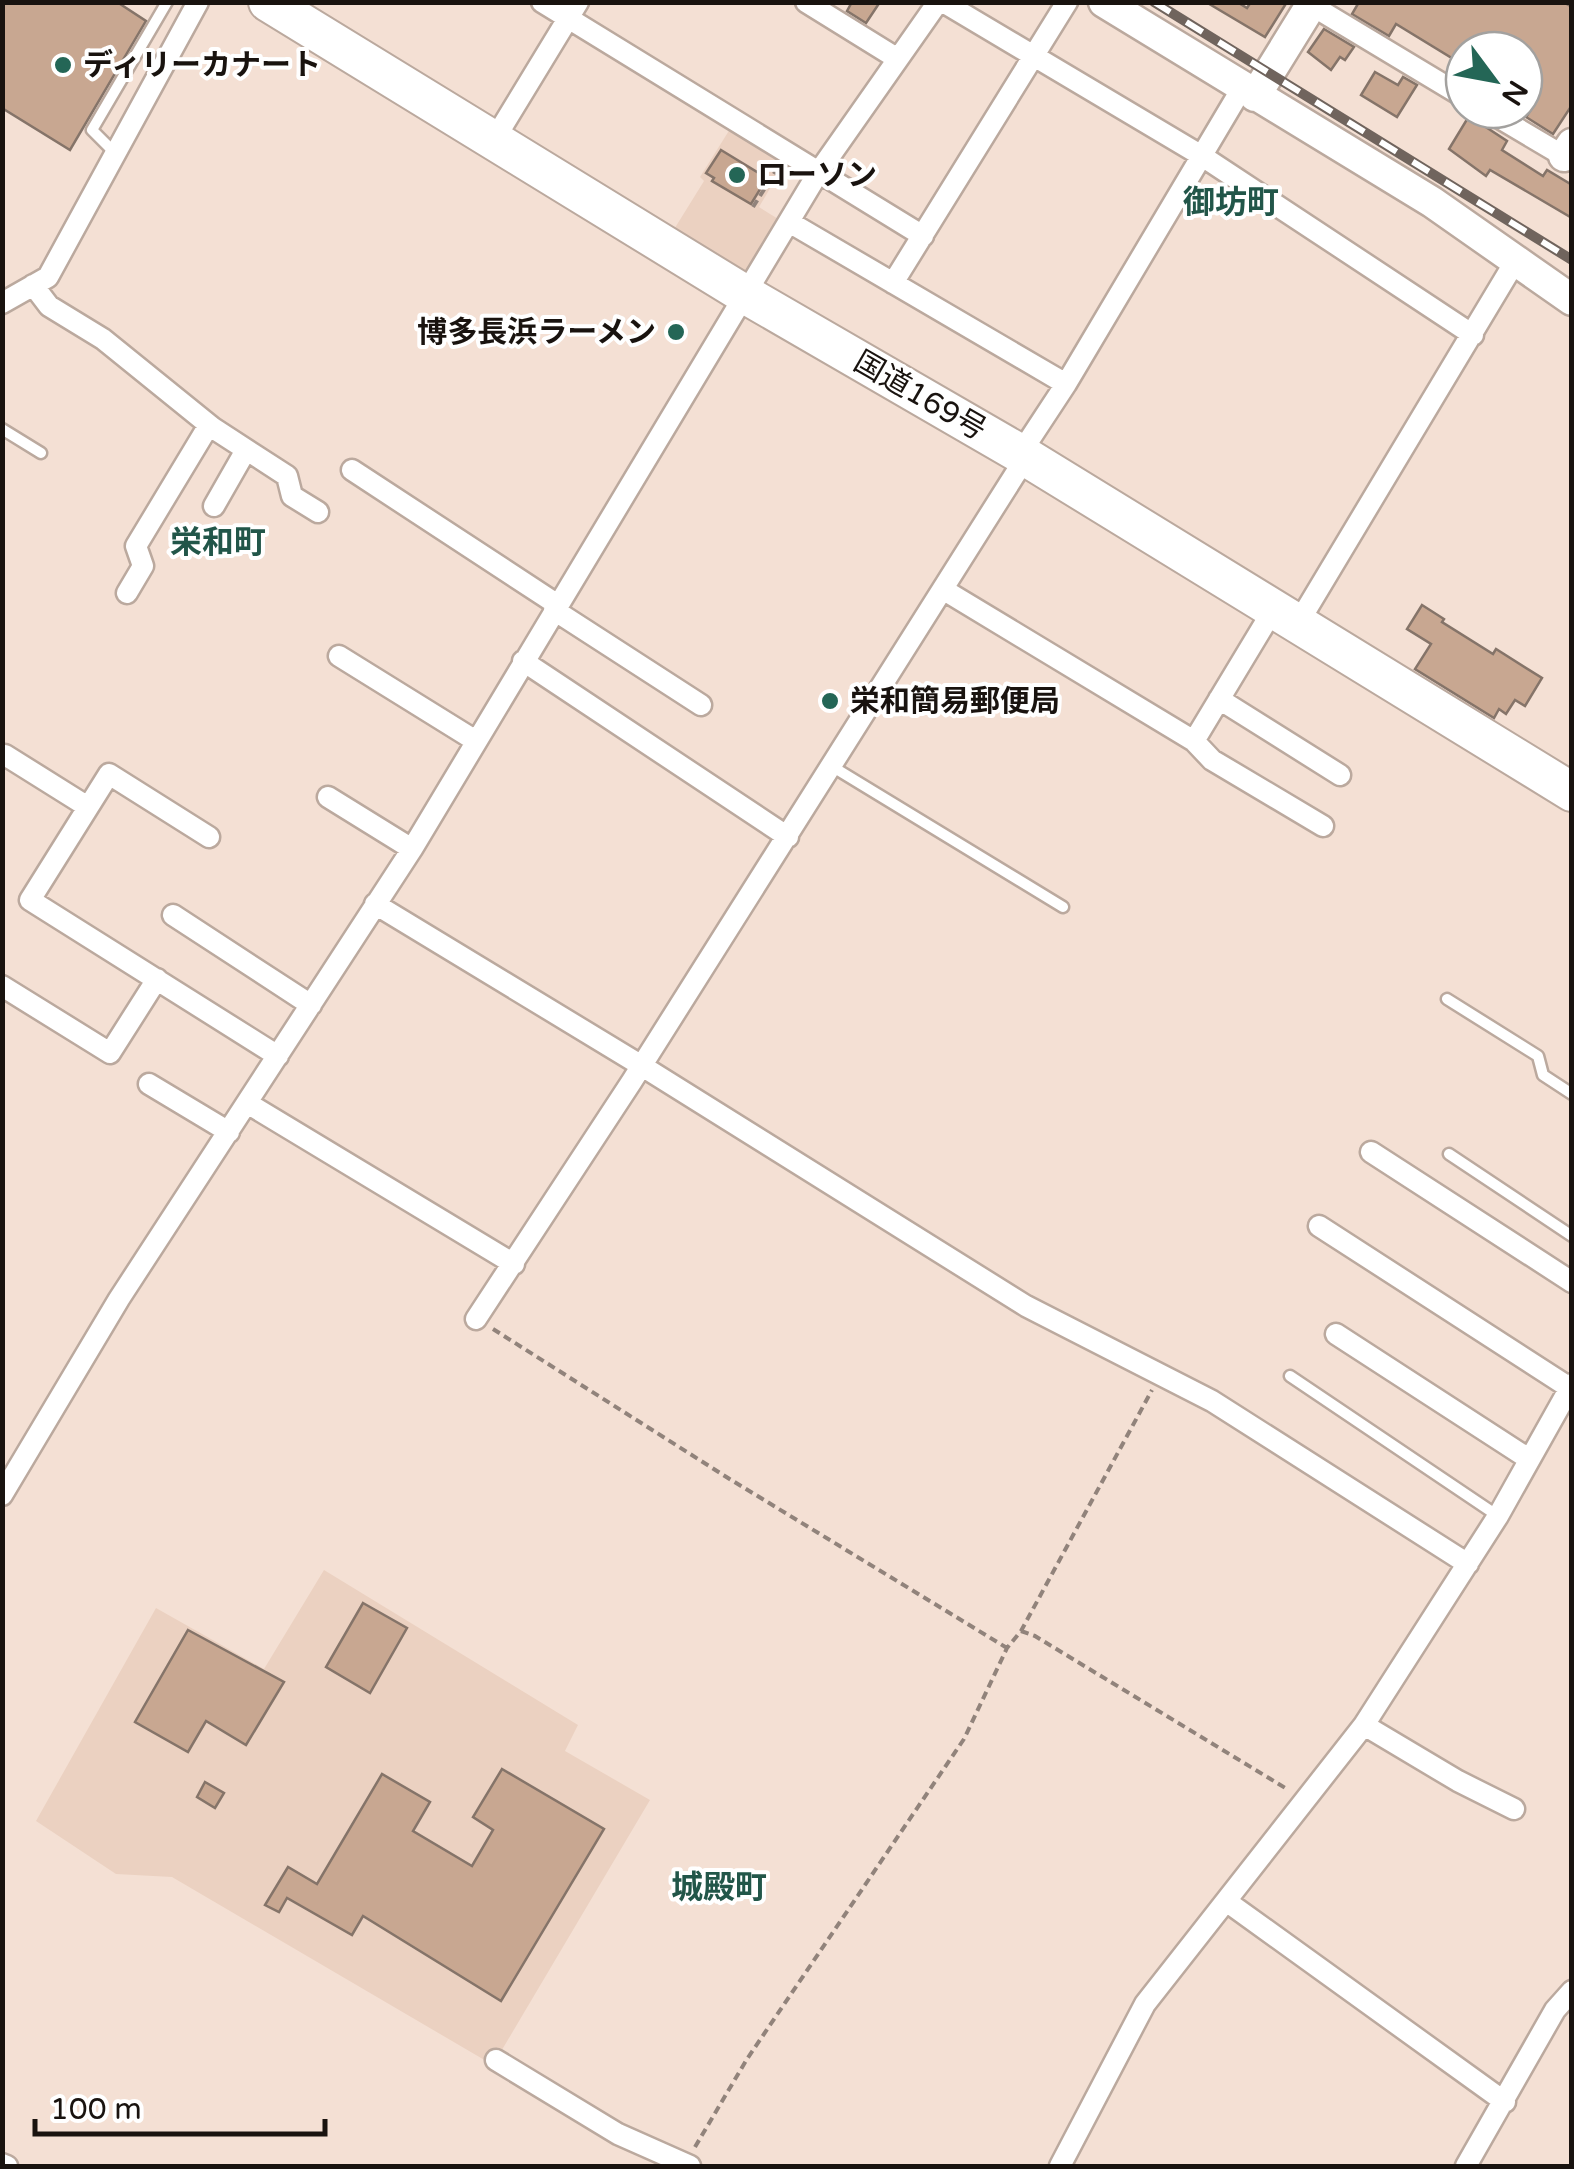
<svg xmlns="http://www.w3.org/2000/svg" width="1574" height="2169" font-family="'Varela Round','Noto Sans JP',sans-serif">
<rect width="100%" height="100%" fill="#f4e0d4"/>
<path fill="#ebd1c1" d="M730,129l55,34 -26,44 24,15 -34,56 -76,-47 31,-50 -4,-4z
M324,1570l254,155 -13,26 85,49 -157,265 -321,-188 -56,-3 -80,-53 120,-213 108,61z"/>
<path fill="#c8a791" stroke="#857469" stroke-width="2.5" d="M2,2h115l29,19 -76,129 -68,-42z
M852,2h28l-14,21 -19,-12z
M1206,2h31l10,6 4,-6h36l-22,35z
M1359,2h204l9,5v98l-19,29 -27,-17 8,-12 -10,-6v-49h-60l-4,13 -64,-39 -7,12 -37,-22z
M1324,29l30,18 -9,13 -5,-3 -9,13 -23,-18z
M1375,72l23,13 5,-8 14,8 -20,32 -36,-22z
M1469,116l38,25 -5,9 41,26 4,-6 25,15v33l-82,-48 -4,6 -37,-27z
M721,150l46,28 -16,26 -39,-23 2,-3 -8,-5z
M1422,605l22,14 -2,3 51,32 3,-5 46,29 -17,28 -10,-6 -9,14 -7,-5 -5,9 -79,-49 16,-25 -24,-15z
M363,1603l44,25 -37,65 -44,-26z
M188,1630l96,52 -38,63 -40,-24 -18,31 -53,-30z
M502,1769l102,60 -103,172 -138,-85 -11,19 -65,-37 -8,14 -14,-7 23,-38 29,17 65,-110 48,28 -17,29 59,35 21,-36 -20,-13z
M205,1782l19,11 -9,15 -18,-11z"/>
<g fill="none" stroke-linecap="round" stroke-linejoin="round">
<defs>
<path id="lane" d="M114,152l-22,-22 75,-128
M2,429l39,24
M833,767l230,140
M1447,999l91,57 5,19 29,19
M1449,1154l123,82
M1290,1376l208,140"/>
<path id="street" d="M542,2l381,234
M806,2l92,57
M943,2l259,154 271,179
M1306,2l158,95
M1486,110l86,51
M494,140l84,-138
M789,222l277,162
M893,283l174,-281
M33,285l16,21 54,33 110,89 74,48 5,20 26,16
M2,303l46,-26 150,-275
M1020,454l46,-70 176,-296
M352,470l206,135
M214,506l32,-56
M944,590l250,151 79,-131
M127,593l16,-27 -7,-20 73,-121
M554,610l147,95
M1297,625l219,-365
M339,656l137,85
M523,661l265,176
M1219,699l121,76
M1194,741l18,19 111,66
M2,758l3,-3 83,52
M328,797l84,52
M209,837l-100,-63 -79,126 248,156
M375,904l267,162 384,240 186,95 256,163
M173,915l138,90
M2,986l108,67 47,-74
M149,1084l80,48
M247,1103l267,161
M1371,1152l201,130
M1319,1226l251,162
M476,1319l156,-238 394,-624
M1336,1334l193,125
M2,1495l117,-196 293,-450 406,-676 120,-171
M1364,1725l94,56 56,28
M1226,1901l279,201
M496,2060l122,74 72,32
M2,2164l5,2
M1060,2166l85,-162 219,-279 134,-209 74,-132
M1466,2166l89,-156 17,-19"/>
<path id="secondary" d="M1104,2l328,200 140,98
M1255,96l58,-94
M1564,156l8,-12"/>
<path id="highway" d="M268,2l473,290 285,165 546,335"/>
</defs>
<use href="#lane" stroke="#bba99e" stroke-width="15"/>
<use href="#street" stroke="#bba99e" stroke-width="25"/>
<use href="#secondary" stroke="#bba99e" stroke-width="35"/>
<use href="#highway" stroke="#bba99e" stroke-width="42"/>
<path stroke="#91837b" stroke-width="4" stroke-dasharray="8 5" stroke-linecap="butt" d="M753,207l24,-38
M493,1329l235,149 279,170
M1021,1631l14,5 252,153
M695,2147l52,-88 217,-320 43,-91 14,-17 131,-241"/>
<use href="#lane" stroke="#fff" stroke-width="10"/>
<use href="#street" stroke="#fff" stroke-width="20"/>
<use href="#secondary" stroke="#fff" stroke-width="30"/>
<use href="#highway" stroke="#fff" stroke-width="38"/>
<defs>
<path id="rail" d="M1154,2l418,258"/>
</defs>
<use href="#rail" stroke="#70645d" stroke-width="10"/>
<use href="#rail" stroke="#fff" stroke-width="6" stroke-dasharray="19" stroke-linecap="butt"/>
</g>
<g fill="#246656" stroke="#fff" stroke-width="4">
<circle cx="63" cy="65" r="10"/>
<circle cx="737" cy="175" r="10"/>
<circle cx="676" cy="332" r="10"/>
<circle cx="830" cy="701" r="10"/>
</g>
<g text-anchor="middle" dominant-baseline="central" stroke-width="8" stroke-linejoin="round" paint-order="stroke">
<g font-size="30" font-weight="bold" fill="#19130f" stroke="#fff" text-anchor="start">
<text x="83" y="65">ディリーカナート</text>
<text x="757" y="175">ローソン</text>
<text x="656" y="332" text-anchor="end">博多長浜ラーメン</text>
<text x="850" y="701">栄和簡易郵便局</text>
</g>
<g font-size="30" fill="#19130f" stroke="#fff">
<text transform="translate(920 396) rotate(30)">国道169号</text>
</g>
<g font-size="32" font-weight="bold" fill="#225649" stroke="#fff">
<text x="1231" y="203">御坊町</text>
<text x="218" y="543">栄和町</text>
<text x="719" y="1888">城殿町</text>
</g>
</g>
<rect width="1574" height="2169" fill="none" stroke="#19130f" stroke-width="10"/>
<g transform="translate(1494 80) rotate(122)"><circle r="48" fill="#ffffff" stroke="#a3a19f" stroke-width="2.5"/>
<path d="M0-8L18 38L0 25L-18 38Z" fill="#246656"/>
<text y="-15" font-size="28" font-weight="bold" text-anchor="middle" fill="#19130f">N</text>
</g>
<path d="M35 2119v15h290v-15" fill="none" stroke="#19130f" stroke-width="5"/>
<text x="50" y="2119" font-size="30" fill="#19130f" stroke="#ffffff" stroke-width="8" paint-order="stroke">100 m</text>
</svg>
